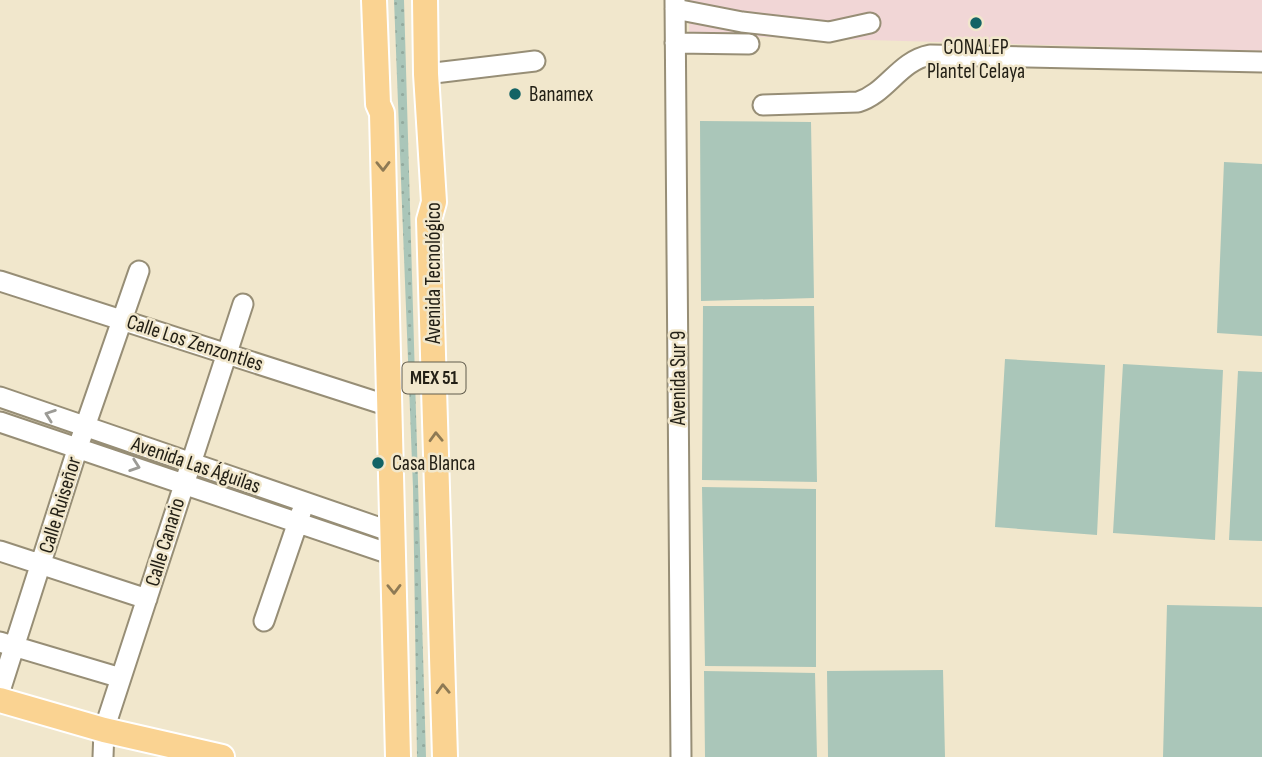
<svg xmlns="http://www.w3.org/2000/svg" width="1262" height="757" font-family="'Sofia Sans Condensed',sans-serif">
<defs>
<pattern id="park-dots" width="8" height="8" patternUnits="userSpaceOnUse" patternTransform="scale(1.75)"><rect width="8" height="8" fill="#aac6b9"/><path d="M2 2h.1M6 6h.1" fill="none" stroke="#92aa9e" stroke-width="1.8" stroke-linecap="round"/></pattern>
</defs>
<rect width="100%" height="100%" fill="#f1e7cc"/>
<path fill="#f1d6d6" d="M690,0h572v51l-573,-16z"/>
<path fill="url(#park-dots)" d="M394,0h10l22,757h-9l-4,-269z"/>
<path fill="#aac6b9" d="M700,121l111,1 3,176 -113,3z
M1224,162l38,2v172l-45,-3z
M703,306h111l3,176 -115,-2z
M1005,359l100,6 -8,170 -102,-8z
M1123,364l100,6 -8,170 -102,-7z
M1238,371l24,1v169l-33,-1z
M702,487l114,2v178l-111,-1z
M1167,605l95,2v150h-99z
M943,670l2,87h-117l-1,-86z
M704,671l111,2 2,84h-112z"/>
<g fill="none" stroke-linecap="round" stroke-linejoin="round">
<defs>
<path id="minor" d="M675,0l6,757
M675,9l67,13 87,10 41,-9
M675,43l74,1
M426,74l109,-13
M763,105l95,-3c29,-9 41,-41 72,-47l332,7
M0,281l389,125
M0,397l392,135
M0,422l393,133
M0,551l147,48
M264,621l37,-108
M0,642l121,36
M0,691l78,-244 61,-176
M103,757l1,-27 139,-426"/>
<path id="major" d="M374,0l4,104 4,9 16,644
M425,0l1,74 8,128 -5,18 16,537
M0,700l104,30 118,27"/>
</defs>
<use href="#minor" stroke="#978e76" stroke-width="23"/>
<use href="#major" stroke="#fff" stroke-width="28"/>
<use href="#minor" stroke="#fff" stroke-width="19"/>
<use href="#major" stroke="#fad392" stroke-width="24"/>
</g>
<defs><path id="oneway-chevron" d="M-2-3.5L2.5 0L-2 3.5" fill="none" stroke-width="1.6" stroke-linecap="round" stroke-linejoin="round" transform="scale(1.75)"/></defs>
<g stroke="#8e7a54">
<use href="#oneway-chevron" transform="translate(383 166) rotate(89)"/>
<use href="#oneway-chevron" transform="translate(436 437) rotate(-92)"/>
<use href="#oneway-chevron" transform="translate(394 589) rotate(89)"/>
<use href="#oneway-chevron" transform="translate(443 689) rotate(-92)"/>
</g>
<g stroke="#9c9b96">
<use href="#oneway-chevron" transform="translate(50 415) rotate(-160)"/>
<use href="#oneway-chevron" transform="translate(135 466) rotate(19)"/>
</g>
<g fill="#136365" stroke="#f1e7cc" stroke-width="2.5">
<circle cx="976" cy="23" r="7"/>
<circle cx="515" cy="94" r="7"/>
<circle cx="378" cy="463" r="7"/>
</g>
<g text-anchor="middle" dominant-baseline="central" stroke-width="5" stroke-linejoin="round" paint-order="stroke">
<rect fill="#f1e7cc" stroke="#615c4d" stroke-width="2" x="402.5" y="362.5" width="63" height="31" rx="5"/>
<g font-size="19" font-weight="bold" fill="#232016">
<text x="434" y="378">MEX 51</text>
</g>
<g font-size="21" fill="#232016" stroke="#f1e7cc" text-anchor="start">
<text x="976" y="47" text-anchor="middle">CONALEP<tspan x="976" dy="24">Plantel Celaya</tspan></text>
<text x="529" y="94">Banamex</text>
<text x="392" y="463">Casa Blanca</text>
</g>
<g font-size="21" fill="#232016" stroke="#f1e7cc">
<text transform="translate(433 273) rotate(-90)">Avenida Tecnológico</text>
<text transform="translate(195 343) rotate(18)">Calle Los Zenzontles</text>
<text transform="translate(678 378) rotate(-90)">Avenida Sur 9</text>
<text transform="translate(196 465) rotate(19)">Avenida Las Águilas</text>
<text transform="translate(60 505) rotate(-73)">Calle Ruiseñor</text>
<text transform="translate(165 542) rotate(-73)">Calle Canario</text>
</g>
</g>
</svg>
